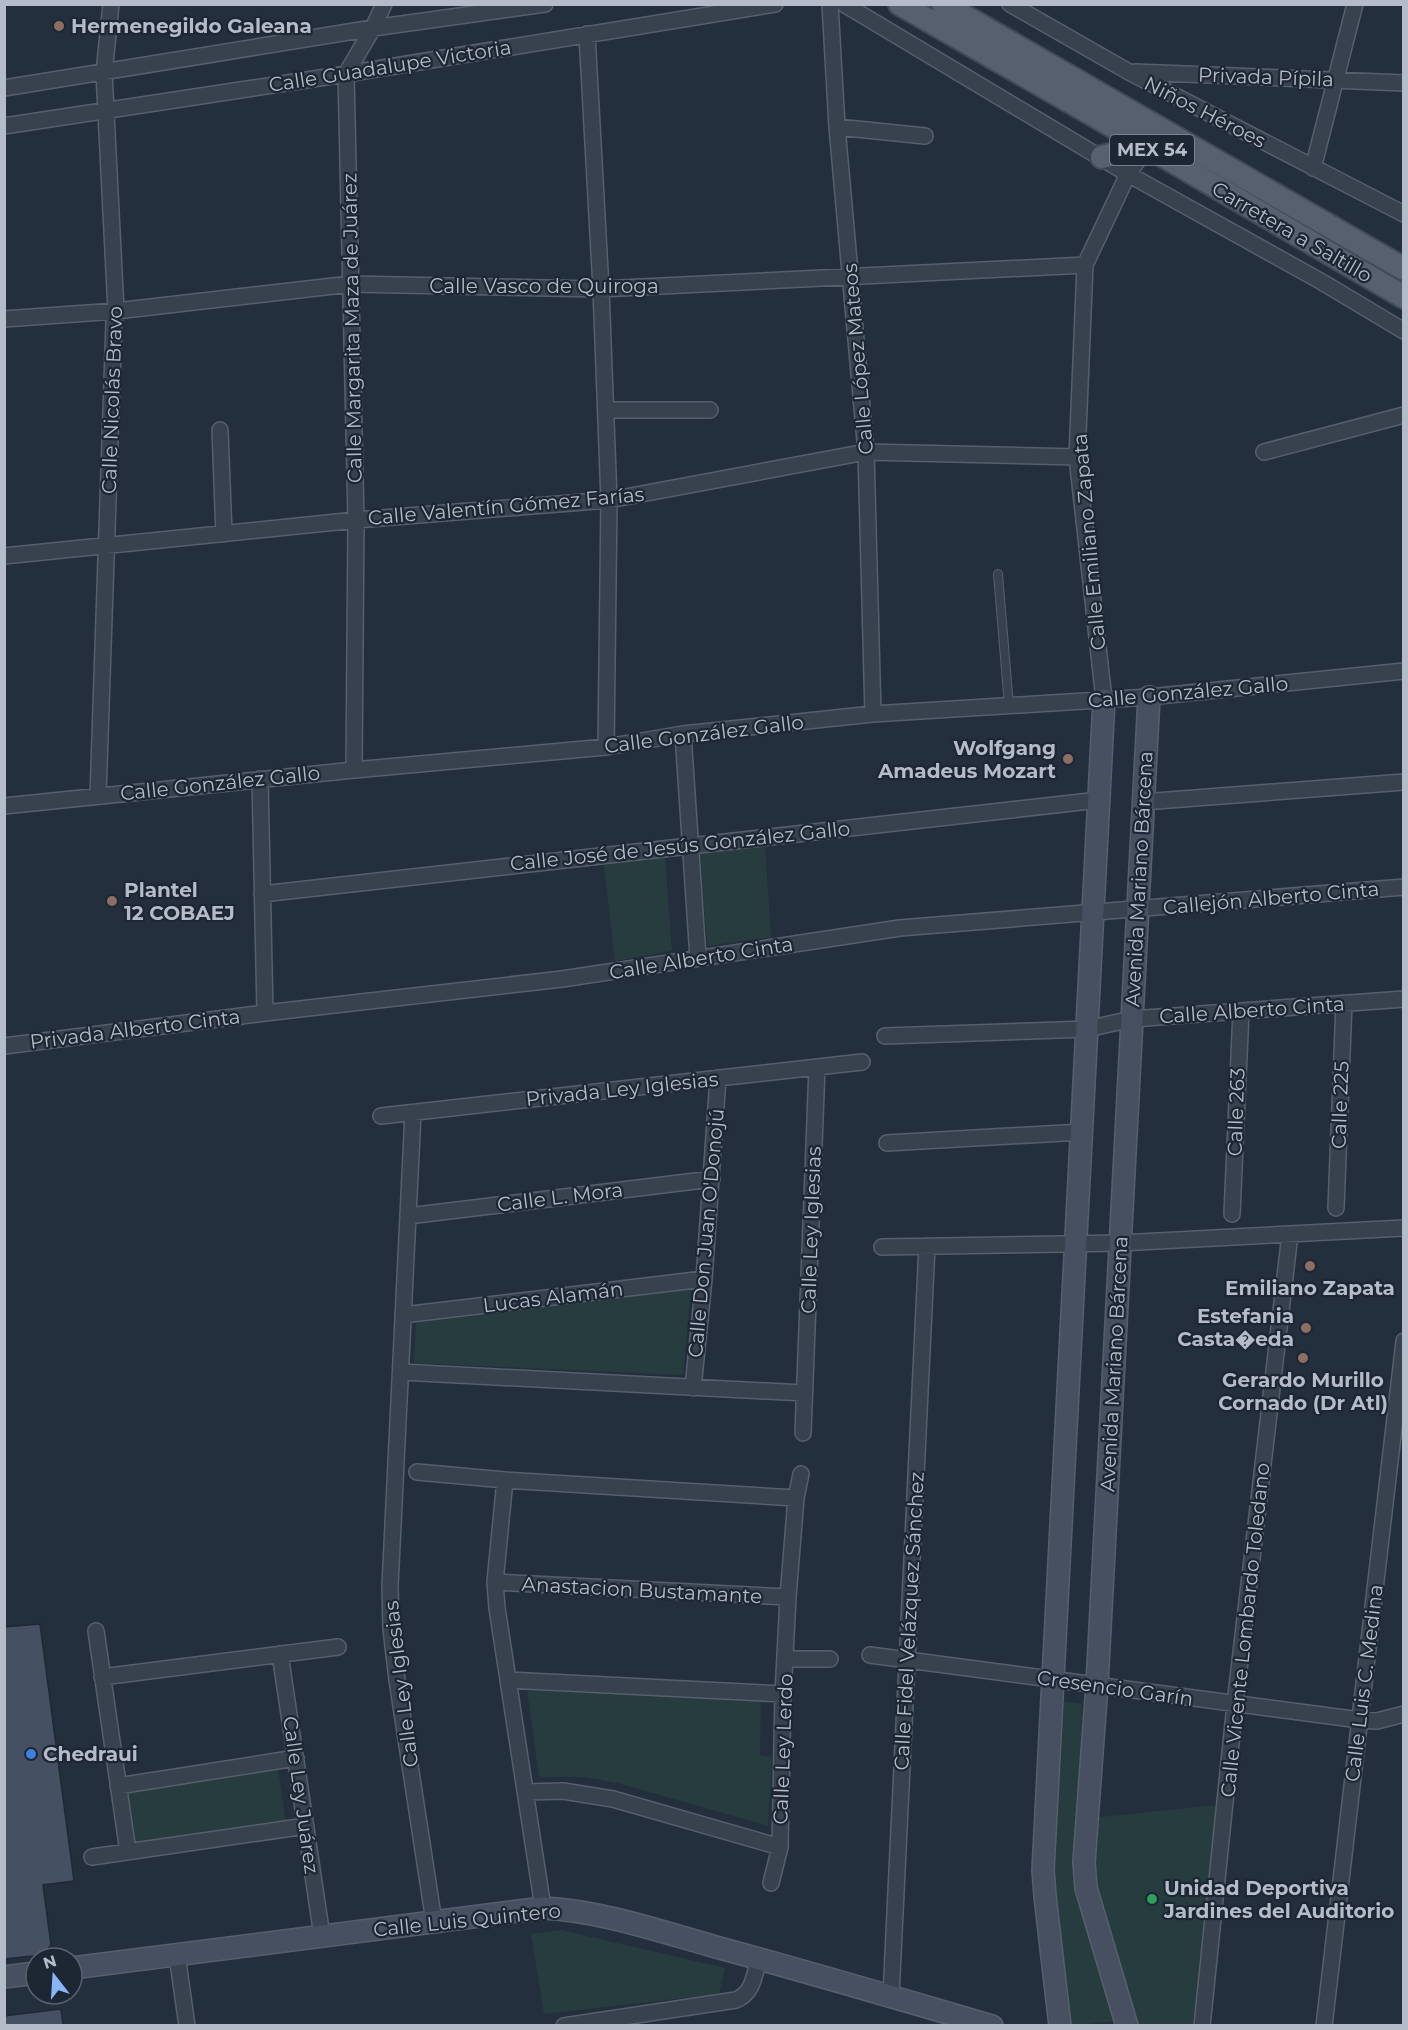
<svg xmlns="http://www.w3.org/2000/svg" width="1408" height="2030" font-family="Montserrat,sans-serif">
<rect width="100%" height="100%" fill="#242f3e"/>
<path fill="#263c3f" d="M765,845l6,92 -64,9 -7,-94z
M665,857l7,94 -57,10 -11,-96z
M691,1289l-8,86 -269,-12 2,-40z
M527,1690l234,9 -1,56 12,2 -4,69 -151,-43 -32,-6h-46z
M1055,1700l27,4 -4,167 35,150 -32,4h-16l-13,-154z
M278,1768l8,55 -151,22 -8,-55z
M1218,1805l-25,220h-61l-45,-155 3,-52z
M561,1930l164,38 -6,26 -175,20 -13,-80z"/>
<path fill="#455162" stroke="#1f2835" stroke-width="1.5" d="M40,1624l34,257 -31,4 8,60 -8,10 -39,4v-332z
M61,2009l2,16h-59v-9z"/>
<g fill="none" stroke-linecap="round" stroke-linejoin="round">
<defs>
<path id="lane" d="M998,574l11,132"/>
<path id="street" d="M830,4l7,123 29,325 7,262
M844,4l284,170 194,108 82,49
M1010,4l119,68 275,142
M587,34l14,255 8,211 -3,247
M1135,72l269,11
M4,88l369,-60 172,-24
M4,126l342,-52 429,-70
M837,127l88,9
M1313,168l42,-164
M4,319l112,-8 235,-27 250,5 484,-24
M606,410h104
M220,430l4,104
M1264,452l140,-37
M4,556l352,-36 253,-20 257,-48 211,5
M1104,700l-27,-243 8,-192 43,-91 19,-27
M683,734l15,224
M354,770l2,-250 -10,-446 27,-46 11,-24
M260,779l5,234
M98,796l16,-474 2,-11 -12,-238 7,-69
M1143,802l261,-20
M4,806l350,-36 252,-23 77,-13 190,-20 276,-17 255,-26
M262,894l837,-94
M885,1036l202,-7 45,-10 272,-20
M4,1046l261,-33 297,-34 338,-51 504,-41
M413,1113l-23,473 1,43 6,51 37,242
M381,1116l481,-54
M887,1143l195,-11
M1336,1208l8,-205
M1232,1214l9,-203
M408,1216l304,-37
M882,1247l238,-4 284,-15
M403,1315l301,-36
M401,1372l403,21
M693,1388l11,-109 14,-201
M803,1433l14,-366
M417,1472l88,8 291,18
M505,1480l-10,102 2,26 46,300
M495,1582l293,15
M96,1631l32,221
M280,1654l42,282
M870,1655l490,65 17,1 27,-7
M786,1659h44
M102,1677l236,-30
M508,1680l275,14
M118,1786l178,-28
M525,1792l38,-1 50,8 167,48
M92,1857l214,-31
M771,1883l9,-36 3,-153 5,-97 8,-99 5,-24
M177,1955l10,71
M891,1996l36,-750
M564,2026l172,-26c17,-7 18,-24 23,-41
M1202,2026l33,-322 55,-470
M1324,2026l80,-685"/>
<path id="secondary" d="M72,1968l471,-60c59,3 116,23 173,39 92,25 184,52 276,79
M4,1977l32,-4
M1060,2026l-15,-130 -2,-26 61,-1170
M1127,2026l-41,-138 -2,-26 13,-177 52,-988"/>
<path id="primary" d="M900,4l204,117 300,176
M943,4l461,265
M1102,157l44,-11"/>
</defs>
<use href="#lane" stroke="#565f6c" stroke-width="10"/>
<use href="#street" stroke="#565f6c" stroke-width="18"/>
<use href="#secondary" stroke="#565f6c" stroke-width="24"/>
<use href="#primary" stroke="#414a57" stroke-width="26"/>
<use href="#lane" stroke="#38414e" stroke-width="8"/>
<use href="#street" stroke="#38414e" stroke-width="15"/>
<use href="#secondary" stroke="#465061" stroke-width="21"/>
<use href="#primary" stroke="#56606e" stroke-width="22"/>
</g>
<g fill="#8d6e63" stroke="#1d2633" stroke-width="2">
<circle cx="59" cy="26" r="6"/>
<circle cx="1068" cy="759" r="6"/>
<circle cx="112" cy="901" r="6"/>
<circle cx="1310" cy="1266" r="6"/>
<circle cx="1306" cy="1328" r="6"/>
<circle cx="1303" cy="1358" r="6"/>
</g>
<circle fill="#3f7fe0" stroke="#1d2633" stroke-width="2" cx="31" cy="1754" r="6"/>
<circle fill="#2e9e5b" stroke="#1d2633" stroke-width="2" cx="1152" cy="1899" r="6"/>
<g text-anchor="middle" dominant-baseline="central" stroke-width="4.5" stroke-linejoin="round" paint-order="stroke">
<rect fill="#1d2633" stroke="#878f9c" stroke-width="1.5" x="1110" y="135" width="84" height="30" rx="4.5"/>
<g font-size="18" font-weight="bold" fill="#b4bcc9">
<text x="1152" y="150">MEX 54</text>
</g>
<g font-size="20" font-weight="bold" fill="#b4bcc9" stroke="#1d2633" text-anchor="start">
<text x="71" y="26">Hermenegildo Galeana</text>
<text x="1056" y="748" text-anchor="end">Wolfgang<tspan x="1056" dy="23">Amadeus Mozart</tspan></text>
<text x="124" y="890">Plantel<tspan x="124" dy="23">12 COBAEJ</tspan></text>
<text x="1310" y="1288" text-anchor="middle">Emiliano Zapata</text>
<text x="1294" y="1316" text-anchor="end">Estefania<tspan x="1294" dy="23">Casta�eda</tspan></text>
<text x="1303" y="1380" text-anchor="middle">Gerardo Murillo<tspan x="1303" dy="23">Cornado (Dr Atl)</tspan></text>
<text x="43" y="1754">Chedraui</text>
<text x="1164" y="1888">Unidad Deportiva<tspan x="1164" dy="23">Jardines del Auditorio</tspan></text>
</g>
<g font-size="20" fill="#b4bcc9" stroke="#1d2633">
<text transform="translate(390 66) rotate(-9)">Calle Guadalupe Victoria</text>
<text transform="translate(1266 77) rotate(2)">Privada Pípila</text>
<text transform="translate(1205 112) rotate(27)">Niños Héroes</text>
<text transform="translate(1292 232) rotate(30)">Carretera a Saltillo</text>
<text x="544" y="286">Calle Vasco de Quiroga</text>
<text transform="translate(352 328) rotate(-91)">Calle Margarita Maza de Juárez</text>
<text transform="translate(858 359) rotate(-95)">Calle López Mateos</text>
<text transform="translate(112 400) rotate(-88)">Calle Nicolás Bravo</text>
<text transform="translate(506 506) rotate(-5)">Calle Valentín Gómez Farías</text>
<text transform="translate(1089 542) rotate(-95)">Calle Emiliano Zapata</text>
<text transform="translate(1188 692) rotate(-5)">Calle González Gallo</text>
<text transform="translate(704 734) rotate(-7)">Calle González Gallo</text>
<text transform="translate(220 783) rotate(-6)">Calle González Gallo</text>
<text transform="translate(680 846) rotate(-6)">Calle José de Jesús González Gallo</text>
<text transform="translate(1139 879) rotate(-87)">Avenida Mariano Bárcena</text>
<text transform="translate(1271 898) rotate(-5)">Callejón Alberto Cinta</text>
<text transform="translate(701 958) rotate(-9)">Calle Alberto Cinta</text>
<text transform="translate(1252 1010) rotate(-4)">Calle Alberto Cinta</text>
<text transform="translate(135 1029) rotate(-7)">Privada Alberto Cinta</text>
<text transform="translate(622 1089) rotate(-6)">Privada Ley Iglesias</text>
<text transform="translate(1340 1105) rotate(-88)">Calle 225</text>
<text transform="translate(1236 1112) rotate(-88)">Calle 263</text>
<text transform="translate(560 1197) rotate(-7)">Calle L. Mora</text>
<text transform="translate(811 1230) rotate(-88)">Calle Ley Iglesias</text>
<text transform="translate(706 1233) rotate(-85)">Calle Don Juan O'Donojú</text>
<text transform="translate(553 1297) rotate(-7)">Lucas Alamán</text>
<text transform="translate(1114 1364) rotate(-87)">Avenida Mariano Bárcena</text>
<text transform="translate(642 1590) rotate(3)">Anastacion Bustamante</text>
<text transform="translate(909 1621) rotate(-87)">Calle Fidel Velázquez Sánchez</text>
<text transform="translate(1245 1630) rotate(-84)">Calle Vicente Lombardo Toledano</text>
<text transform="translate(1364 1683) rotate(-83)">Calle Luis C. Medina</text>
<text transform="translate(401 1684) rotate(-97)">Calle Ley Iglesias</text>
<text transform="translate(1115 1688) rotate(8)">Cresencio Garín</text>
<text transform="translate(783 1749) rotate(-88)">Calle Ley Lerdo</text>
<text transform="translate(301 1795) rotate(82)">Calle Ley Juárez</text>
<text transform="translate(467 1920) rotate(-6)">Calle Luis Quintero</text>
</g>
</g>
<rect width="1408" height="2030" fill="none" stroke="#b4bcc9" stroke-width="12"/>
<g transform="translate(54 1976) rotate(343)"><circle r="28" fill="#1d2633" stroke="#59626f" stroke-width="1.5"/>
<path d="M0-4.5L10 22L0 15L-10 22Z" fill="#8ab4f8"/>
<text y="-9" font-size="16" font-weight="bold" text-anchor="middle" fill="#b4bcc9">N</text>
</g>
</svg>
